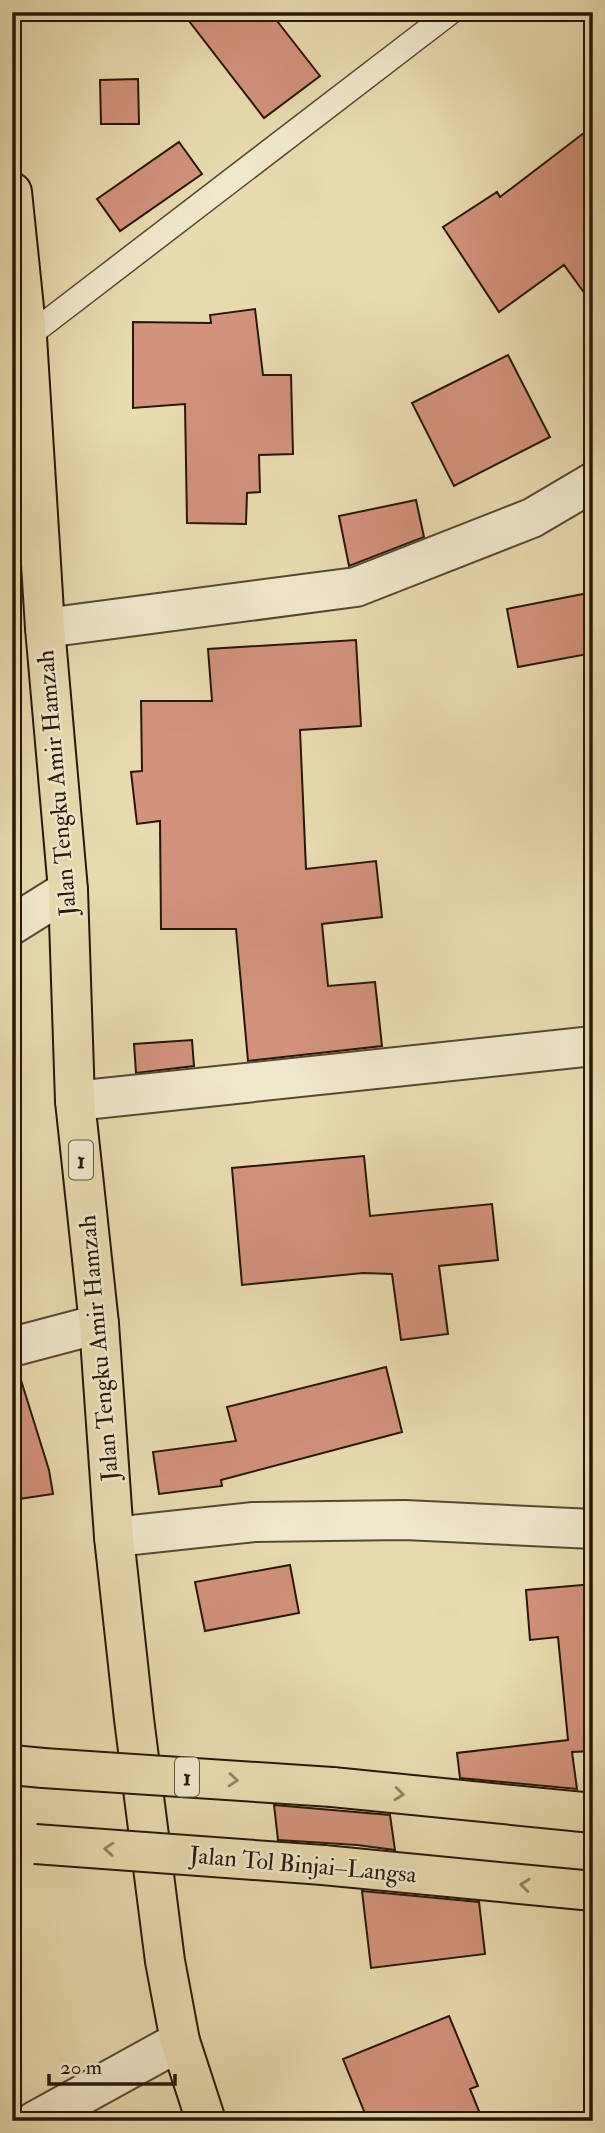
<svg xmlns="http://www.w3.org/2000/svg" width="605" height="2133" font-family="'IM FELL Double Pica',serif">
<rect width="100%" height="100%" fill="#e8dbb0"/>
<filter id="stains"><feTurbulence type="fractalNoise" baseFrequency=".00286" numOctaves="4"/><feColorMatrix values="0 0 0 0 .2 0 0 0 0 .09 0 0 0 0 .02 0 0 0 .5 -.17"/></filter>
<radialGradient id="worn" r=".72"><stop offset=".6" stop-color="#630" stop-opacity="0"/><stop offset="1" stop-color="#630" stop-opacity=".3"/></radialGradient>
<path fill="#d2927b" stroke="#271708" stroke-width="2" d="M182,12h88l50,64 -56,42z
M138,79l1,45h-38l-1,-44z
M593,126v179l-29,-40 -65,47 -56,-85 54,-35 3,5z
M179,142l23,32 -82,57 -23,-32z
M255,309l8,66h28l2,79 -34,1 1,37 -13,1 -1,31 -59,-1 -2,-119 -52,4v-86l78,1 -1,-8z
M508,355l42,82 -96,49 -42,-83z
M416,500l8,37 -75,29 -10,-50z
M593,592v61l-75,14 -11,-58z
M356,640l5,86 -61,4 6,139 70,-8 6,56 -60,7 6,62 47,-4 7,64 -134,15 -12,-132h-75l-1,-108 -23,3 -6,-52 11,-1 -1,-70h71l-4,-52z
M192,1040l2,26 -58,7 -2,-29z
M364,1156l6,60 122,-12 6,56 -59,6 9,68 -47,6 -9,-66 -29,-1 -121,12 -10,-117z
M386,1367l16,65 -181,48 1,6 -63,8 -6,-42 83,-11 -9,-34z
M20,1377l29,93 4,24 -41,6v-122z
M290,1565l9,48 -94,18 -10,-49z
M593,1584v167l-21,1 5,37 -117,-11 -3,-25 111,-13 -10,-103 -28,3 -4,-50z
M274,1805l116,10 5,35 -38,-5 -79,-5z
M362,1891l117,11 6,52 -114,14z
M449,2016l29,70 -8,3 13,32h-115l-25,-62z"/>
<g fill="none" stroke-linecap="round" stroke-linejoin="round">
<defs>
<path id="lane" d="M27,337l424,-325"/>
<path id="street" d="M45,628l311,-41 176,-69 61,-36
M12,925l56,-35
M75,1101l518,-55
M12,1347l87,-23
M114,1537l140,-15 151,-2 188,9
M35,2121l145,-80"/>
<path id="highway" d="M12,192l15,145 18,291 23,262 7,211 24,223 15,213 20,182 31,242 15,80 26,80
M12,1765l31,3
M332,1787l261,26
M323,1865l270,26"/>
</defs>
<use href="#lane" stroke="#574832" stroke-width="26"/>
<use href="#street" stroke="#574832" stroke-width="42"/>
<use href="#highway" stroke="#271708" stroke-width="42"/>
<use href="#lane" stroke="#f0e8cc" stroke-width="23"/>
<use href="#street" stroke="#f0e8cc" stroke-width="38"/>
<use href="#highway" stroke="#e8dbb0" stroke-width="38"/>
<defs>
<path id="highway-bridge" d="M43,1768l289,19
M35,1844l288,21"/>
</defs>
<use href="#highway-bridge" stroke="#271708" stroke-width="42" stroke-linecap="butt"/>
<use href="#highway-bridge" stroke="#e8dbb0" stroke-width="38"/>
</g>
<defs><path id="oneway-chevron" d="M-2-3.5L2.5 0L-2 3.5" fill="none" stroke-width="1.6" stroke-linecap="round" stroke-linejoin="round" transform="scale(1.75)"/></defs>
<g stroke="#918364">
<use href="#oneway-chevron" transform="translate(233 1780) rotate(4)"/>
<use href="#oneway-chevron" transform="translate(399 1794) rotate(6)"/>
<use href="#oneway-chevron" transform="translate(109 1849) rotate(-176)"/>
<use href="#oneway-chevron" transform="translate(525 1885) rotate(-174)"/>
</g>
<g text-anchor="middle" dominant-baseline="central" stroke-width="5" stroke-linejoin="round" paint-order="stroke">
<g fill="#f0e8cc" stroke="#635643" stroke-width="2">
<rect x="69" y="1140.5" width="24" height="39" rx="5"/>
<rect x="175" y="1757.5" width="24" height="39" rx="5"/>
</g>
<g font-size="23" font-weight="bold" fill="#271708">
<text x="81" y="1160">1</text>
<text x="187" y="1777">1</text>
</g>
<g font-size="24" fill="#271708" stroke="#f0e8cc">
<text transform="translate(57 783) rotate(-95)">Jalan Tengku Amir Hamzah</text>
<text transform="translate(99 1348) rotate(-95)">Jalan Tengku Amir Hamzah</text>
<text transform="translate(303 1865) rotate(5)">Jalan Tol Binjai–Langsa</text>
</g>
</g>
<rect width="605" height="2133" fill="none" stroke="#e8dbb0" stroke-width="42"/>
<rect x="14" y="14" width="577" height="2105" fill="none" stroke="#271708" stroke-width="3.5"/>
<rect x="21" y="21" width="563" height="2091" fill="none" stroke="#271708" stroke-width="2"/>
<path d="M49 2074v10h126v-10" fill="none" stroke="#271708" stroke-width="3.5"/>
<text x="60" y="2074" font-size="21" fill="#271708" stroke="#f0e8cc" stroke-width="5" paint-order="stroke">20 m</text>
<rect width="100%" height="100%" filter="url(#stains)"/>
<rect width="100%" height="100%" fill="url(#worn)"/>
</svg>
